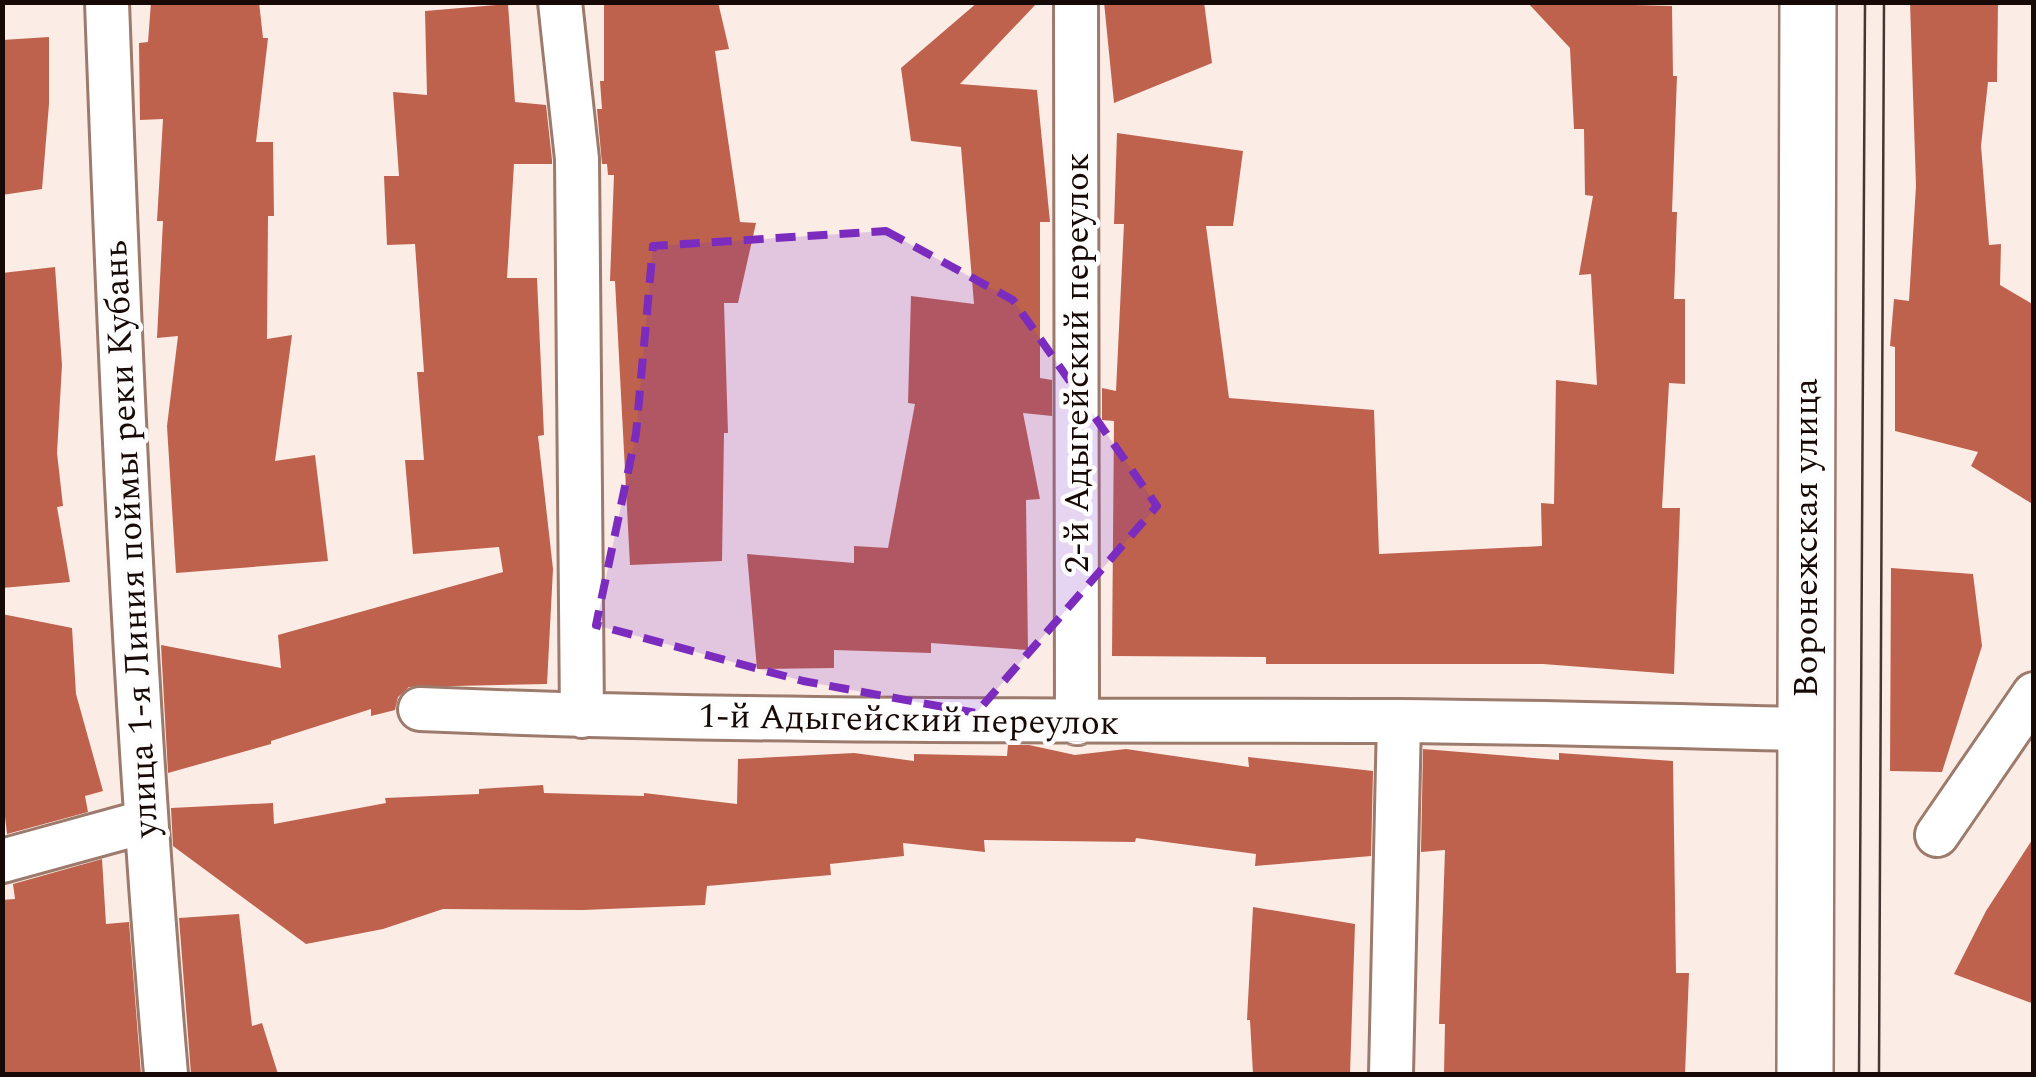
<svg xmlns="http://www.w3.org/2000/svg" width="2036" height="1077" font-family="Spectral,serif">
<rect width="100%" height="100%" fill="#fcece6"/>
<path fill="#be624d" d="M151,2h108l4,36h5l-12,104h17l1,74h-6l-1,123 25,-4 -17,126 40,-6 13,106 -152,12 -9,-147 11,-90 -21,2 6,-117h-6l6,-102 -23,1 -1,-77 9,-1z
M604,2h114l11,47 -14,2 25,171 16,1 -18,80h-14l4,130h-4l-2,128 -92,4 -15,-284h-5l4,-106h-6l-1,-11h-5l-5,-55h5l-2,-28h4z
M978,2h60l-78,82 77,6 13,132h-10v156l12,2v36l-29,-3 17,86 -14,1 2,150 -97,-7v10l-97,-3v18l-77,1 -10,-115 107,9v-17l34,2 27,-144 -7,-1 3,-107 63,8 -13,-157 -50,-6 -10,-73z
M1104,2h100l8,61 -98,40z
M1527,2l145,4 1,70h4l-5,136h5l-3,87h11v85l-16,-1 -7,125h18l-6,166 -131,-10h-277v-7l-154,-1 2,-235 -12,-1v-32l14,3 8,-167h-10l3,-91 126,18 -10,75h-27l23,172 145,12 5,144 163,-8 -1,-43 13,1 2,-124 41,5 -6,-111 -12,1 14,-79 -8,-1 -1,-66h-10l-4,-81z
M1910,2h88l-1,80h-9l-7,64 8,99 12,-1 -1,41 34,20v200l-63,-39 7,-14 -83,-21v-84l-5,-1 4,-47 15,2 7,-115z
M508,4l7,98 31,3 6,55v4h-38l-7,114h30l7,157 -6,1 15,133 -6,115 -138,3 -11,10 -3,13 -24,6v-7l-100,32v3l-103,29 -7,-128 120,23 -3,-33 225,-63 -4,-25 -86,7 -8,-94h19l-7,-88h7l-9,-128 -28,1 -3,-69h15l-6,-84 34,3 -2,-84z
M49,37v67l-7,85 -40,6v-155z
M55,267l7,98 -5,88 6,53 -6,1 13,75 -68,6v-315z
M1891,568l82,6 9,72 -40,126 -52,-1z
M2,614l70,14 4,66 27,97 -18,5 3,16 -81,22 -5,-43z
M1008,745h21l46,10 51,-6 123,18 -1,-10 125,14 -2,85 -116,10 1,-12 -120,-16 -1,4 -151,-2 1,12 -82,-9 1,13 -74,8 1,11 -124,11 -2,19 -122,5 -140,-1 -60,20 -77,15 -133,-98 -2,-38 102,-5 1,21 112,-21 -1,-5 94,-4v-5l64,-4 1,8 100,3v-3l93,11 1,-45 116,-6 60,8v-7l93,2z
M1423,749l136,11v-7l114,8 3,212h13l-4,101h-241l1,-50h-6l6,-174 -24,2z
M2034,837v167l-80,-30 32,-63z
M102,859l4,65 23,-2 12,152h-139v-174l13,-1 -2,-15z
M1253,907l102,17 -5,150h-97l-3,-54h-3z
M239,914l13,112 10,-3 16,51h-87l-12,-156z"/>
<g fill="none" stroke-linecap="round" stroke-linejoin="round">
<defs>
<path id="minor" d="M107,2c13,358 28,716 59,1072
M560,2l17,157 5,557
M1076,2l1,721
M420,709c326,14 651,11 977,12 136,1 273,5 409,8
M1937,835l97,-141
M2,861l142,-39
M1391,1074l8,-353"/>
<path id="tertiary" d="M1805,1074l3,-1072"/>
</defs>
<use href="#minor" stroke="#9c7a6c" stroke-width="48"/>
<use href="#tertiary" stroke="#9c7a6c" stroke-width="60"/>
<use href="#minor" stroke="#fff" stroke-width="42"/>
<use href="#tertiary" stroke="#fff" stroke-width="55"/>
<path stroke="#443632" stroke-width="2.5" d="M1859,1074l6,-1072
M1879,1074l5,-1072"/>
</g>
<path fill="#7b2cbf" fill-opacity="0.2" stroke="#7b2cbf" stroke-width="8" stroke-dasharray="20 12" stroke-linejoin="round" d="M886,231l127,69 144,206 -181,207 -173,-32 -207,-56 40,-191 17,-188z"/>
<g text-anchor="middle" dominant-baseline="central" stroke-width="9" stroke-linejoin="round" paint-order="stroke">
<g font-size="35" fill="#170a06" stroke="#fdfdfd">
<text transform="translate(1077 363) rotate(-90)">2-й Адыгейский переулок</text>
<text transform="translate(1806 538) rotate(-90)">Воронежская улица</text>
<text transform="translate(131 539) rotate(-93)">улица 1-я Линия поймы реки Кубань</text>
<text transform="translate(909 720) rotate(1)">1-й Адыгейский переулок</text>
</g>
</g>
<rect width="2036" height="1077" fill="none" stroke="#170a06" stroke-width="10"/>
</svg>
